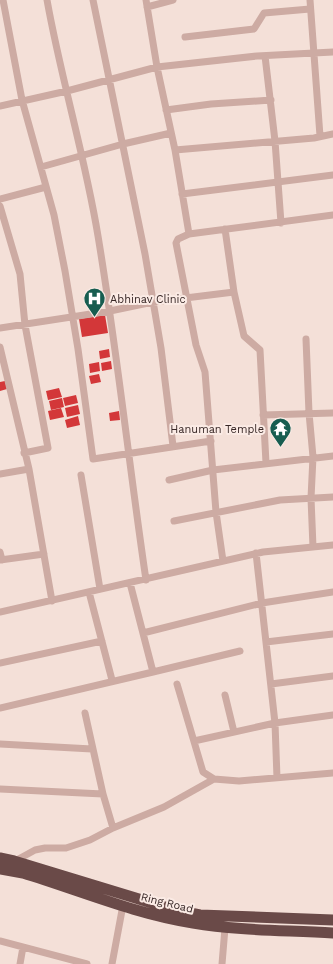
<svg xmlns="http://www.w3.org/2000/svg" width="333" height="964" font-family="'Work Sans',sans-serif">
<rect width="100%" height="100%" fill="#f4e0d8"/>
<path fill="#d33739" d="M105,315l3,18 -26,4 -3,-18z
M109,349l1,8 -10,2 -1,-8z
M111,361l1,8 -10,2 -1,-8z
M99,362l1,9 -10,2 -1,-9z
M99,374l2,8 -10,2 -2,-8z
M5,381l2,8 -7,2v-9z
M59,388l3,9 -14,3 -2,-9z
M76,395l2,8 -13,3 -2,-8z
M62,398l2,9 -13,3 -2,-9z
M78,405l2,9 -13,3 -2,-9z
M61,408l3,9 -14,3 -2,-9z
M119,411l1,9 -10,1 -1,-8z
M78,416l2,9 -13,3 -2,-8z"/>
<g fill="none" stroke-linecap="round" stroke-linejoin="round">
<path stroke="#cdaba3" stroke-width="7" d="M3,0l19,100 32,115 11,56 13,78 15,110 118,-18
M47,0c14,79 38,156 51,236 19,114 31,229 48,344
M93,0l52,254 16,94 12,98
M146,0l11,67 18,83 14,84 144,-19
M310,0l10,136
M147,7l26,-7
M185,37l69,-8 10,-16 46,-4
M265,56l10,85 6,82
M0,106l67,-15 90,-24 100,-11 76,-4
M166,110l45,-6 60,-4
M175,150l139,-12 19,-4
M41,167l82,-23 48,-11
M182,194l151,-19
M0,199l46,-12
M0,206l20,68 5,51 23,123 -24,5
M225,229l9,63
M189,234l-11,5 -2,4 20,102 9,27 11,140 7,49
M0,328l110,-17 43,-9 81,-10 10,44 16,14 6,113
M306,339l3,74 4,44 -2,41 2,49
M0,347l29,122 23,132
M263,415l70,-2
M0,474l29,-5
M81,475l19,114
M169,480l44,-10 120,-14
M174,521l106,-21 53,-3
M0,552l2,8
M256,553l19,170 58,-8
M0,560l44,-6
M89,592l23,88
M0,612l263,-60 70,-7
M143,633l119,-30 71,-11
M266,642l67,-8
M0,663l102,-22
M153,672l87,-21
M177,684l26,88 11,7 25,2 94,-8
M271,684l62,-8
M225,695l9,37
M0,708l153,-36 -23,-89
M194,741l81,-18 2,55
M0,744l92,5
M0,789l103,5 -18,-81
M103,794l10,34
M15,861l20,-11 10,-2h21l24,-8 23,-12 51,-21 50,-28
M0,941l87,23
M20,964l3,-17
M112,964l11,-59
M222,964l3,-36"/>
<path stroke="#6a4a48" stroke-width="11" d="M0,858l14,3 161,49 25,5 133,5
M0,869l23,4c56,17 112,41 170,50 46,8 94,7 140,10"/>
</g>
<defs>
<symbol id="hospital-pin" viewBox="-11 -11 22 30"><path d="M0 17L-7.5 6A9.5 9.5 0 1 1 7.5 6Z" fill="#175d50" stroke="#fbebe5"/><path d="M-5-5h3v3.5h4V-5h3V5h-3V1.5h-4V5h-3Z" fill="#fff"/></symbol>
<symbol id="temple-pin" viewBox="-11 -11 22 30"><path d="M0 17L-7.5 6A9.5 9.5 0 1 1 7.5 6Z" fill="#175d50" stroke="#fbebe5"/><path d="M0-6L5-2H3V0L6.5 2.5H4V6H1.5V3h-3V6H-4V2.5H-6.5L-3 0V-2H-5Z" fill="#fff"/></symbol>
</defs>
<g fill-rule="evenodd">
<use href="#hospital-pin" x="82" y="286" width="25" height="34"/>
<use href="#temple-pin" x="268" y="416" width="25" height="34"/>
</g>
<g text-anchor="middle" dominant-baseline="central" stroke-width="4" stroke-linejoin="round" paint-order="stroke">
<g font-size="11" fill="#372726" stroke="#fbebe5" text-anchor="start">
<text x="110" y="299">Abhinav Clinic</text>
<text x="264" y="429" text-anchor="end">Hanuman Temple</text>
</g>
<g font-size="11" fill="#372726" stroke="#fbebe5">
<text transform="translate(167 903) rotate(14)">Ring Road</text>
</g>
</g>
</svg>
